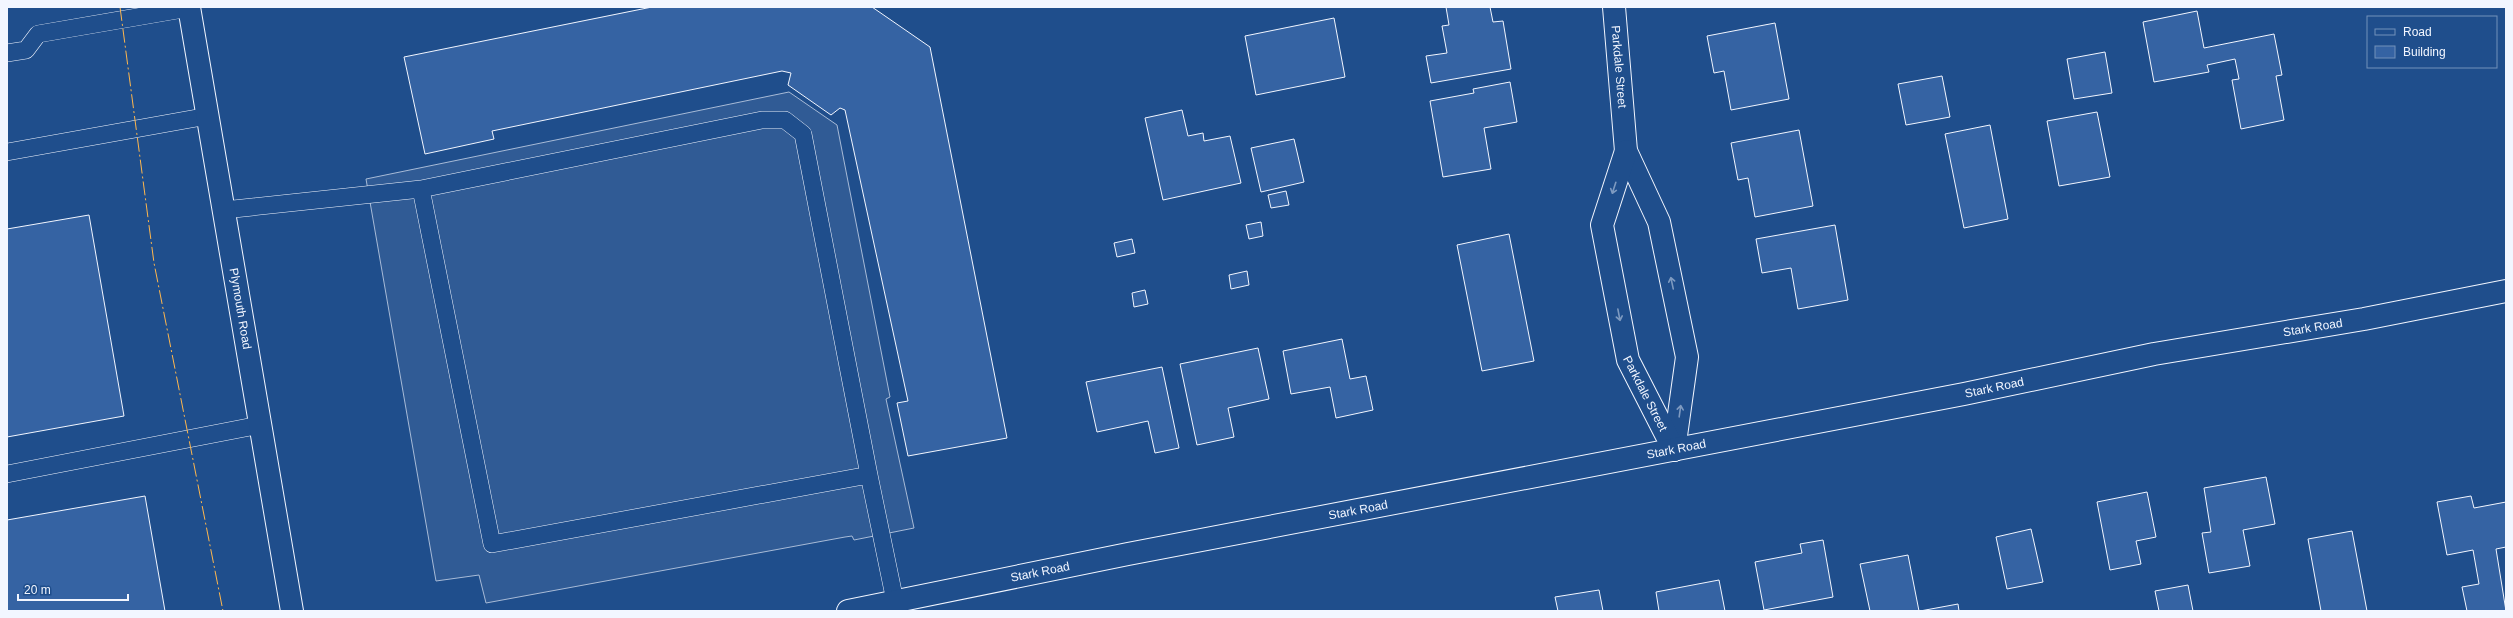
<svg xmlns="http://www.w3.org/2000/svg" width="2513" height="618" font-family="Helvetica,sans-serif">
<rect width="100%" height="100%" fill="#1f4e8c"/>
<path fill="#305b95" stroke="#a8bbd7" d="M789,92l48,33 53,272 -4,2 28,129 -60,12 -2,-4 -7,1 -359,66 -7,-28 -43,6 -70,-402z"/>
<path fill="#3563a3" stroke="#f2f6ff" d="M652,7h220l58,40 77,391 -99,18 -11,-53 11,-2 -63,-291 -5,-2 -9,7 -43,-30 3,-12 -9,-2 -290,60 2,8 -69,15 -21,-97z
M1446,7h44l3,15 10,-1 8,48 -80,14 -5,-27 21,-3 -5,-27 7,-1z
M2197,11l7,37 70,-14 8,41 -6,1 8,44 -43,9 -9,-49 7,-1 -4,-20 -28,6 2,7 -55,10 -11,-60z
M1334,18l11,59 -89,18 -11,-59z
M1775,23l14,76 -58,11 -7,-39 -10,2 -7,-37z
M2105,52l7,41 -38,6 -7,-40z
M1942,76l8,41 -44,8 -8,-41z
M1510,82l7,40 -33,6 7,41 -48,8 -13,-76 44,-8 -1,-4z
M1182,110l6,26 15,-3 1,8 26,-5 11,47 -78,17 -18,-82z
M2097,112l13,65 -51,9 -12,-65z
M1990,125l18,94 -44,9 -19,-94z
M1799,130l14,76 -58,11 -7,-39 -10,2 -7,-37z
M1294,139l10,43 -43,10 -10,-44z
M1286,191l3,14 -18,3 -3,-13z
M89,215l35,201 -117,21v-208z
M1261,222l2,14 -14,3 -3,-14z
M1835,225l13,75 -50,9 -7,-41 -29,5 -6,-34z
M1509,234l25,127 -52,10 -25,-126z
M1132,239l3,14 -18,4 -3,-14z
M1247,271l2,14 -18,4 -2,-14z
M1145,290l3,14 -14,3 -2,-14z
M1342,339l8,40 16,-3 7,34 -37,8 -6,-31 -39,7 -8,-43z
M1258,348l11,51 -41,9 6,29 -37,8 -17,-81z
M1162,367l17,81 -24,5 -7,-32 -51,11 -11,-50z
M2266,477l9,47 -32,6 7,36 -41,7 -7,-40 9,-1 -7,-44z
M2147,492l9,45 -20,4 5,23 -31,6 -13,-68z
M145,496l20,115h-158v-91z
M2471,496l3,12 32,-6v45l-10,2 10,62h-39l-5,-24 17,-3 -6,-34 -26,5 -10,-53z
M2031,529l12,53 -36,7 -11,-52z
M2352,531l15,80h-46l-13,-72z
M1823,540l10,57 -69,13 -9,-48 47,-9 -2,-9z
M1908,555l11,56h-49l-10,-47z
M1719,580l6,31h-66l-3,-19z
M2188,585l5,26h-34l-4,-20z
M1599,590l4,21h-45l-3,-14z
M1958,604l1,7h-39z"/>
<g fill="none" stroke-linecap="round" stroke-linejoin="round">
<defs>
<path id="lane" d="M7,53l19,-3 12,-16 151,-26
M7,152l201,-36
M421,189l341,-69h23l18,14 66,341
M224,210l197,-21 71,355 377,-69 26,126
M7,474l253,-49"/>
<g id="street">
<path id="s1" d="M1614,7l12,144 33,71 28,135 -13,93"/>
<path id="s2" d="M1626,151l-24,74 26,135 46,90"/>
</g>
<g id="secondary">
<path id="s3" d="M189,7l103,604"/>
<path id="s4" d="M848,611l280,-57 836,-160 190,-40 210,-35 142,-28"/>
</g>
</defs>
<use href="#lane" stroke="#f2f6ff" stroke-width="18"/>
<use href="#street" stroke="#f2f6ff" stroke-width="24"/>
<use href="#secondary" stroke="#f2f6ff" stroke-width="24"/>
<use href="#lane" stroke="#1f4e8c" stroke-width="17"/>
<use href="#street" stroke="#1f4e8c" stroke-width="22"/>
<use href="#secondary" stroke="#1f4e8c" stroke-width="22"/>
<path stroke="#ffb74d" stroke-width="1" stroke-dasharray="14 3 2 3" stroke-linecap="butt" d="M120,7l34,256 69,348"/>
</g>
<defs><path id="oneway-shaft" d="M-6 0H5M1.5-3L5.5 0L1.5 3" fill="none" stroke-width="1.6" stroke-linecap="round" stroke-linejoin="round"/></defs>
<g stroke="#7e9ac0">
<use href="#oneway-shaft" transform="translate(1614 188) rotate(108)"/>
<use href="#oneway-shaft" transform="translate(1672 283) rotate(-102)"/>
<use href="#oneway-shaft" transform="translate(1619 315) rotate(79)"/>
<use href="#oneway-shaft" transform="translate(1680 411) rotate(-82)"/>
</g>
<g text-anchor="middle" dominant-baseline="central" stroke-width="3" stroke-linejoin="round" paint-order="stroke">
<g font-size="12" fill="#f2f6ff" stroke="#1f4e8c">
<text stroke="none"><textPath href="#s1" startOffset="60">Parkdale Street</textPath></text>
<text stroke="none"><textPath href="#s3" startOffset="306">Plymouth Road</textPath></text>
<text stroke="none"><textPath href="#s4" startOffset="1492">Stark Road</textPath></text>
<text stroke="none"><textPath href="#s4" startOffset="1168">Stark Road</textPath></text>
<text stroke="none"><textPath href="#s2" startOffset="253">Parkdale Street</textPath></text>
<text stroke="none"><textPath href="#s4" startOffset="844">Stark Road</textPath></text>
<text stroke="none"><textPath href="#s4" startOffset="520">Stark Road</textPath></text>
<text stroke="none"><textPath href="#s4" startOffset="196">Stark Road</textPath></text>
</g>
</g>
<rect width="2513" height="618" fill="none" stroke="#f2f6ff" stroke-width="16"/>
<rect x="2367" y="16" width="130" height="52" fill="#1f4e8c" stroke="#7391ba"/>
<rect x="2375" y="29" width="20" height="6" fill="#1f4e8c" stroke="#7391ba"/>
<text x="2403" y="36" font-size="12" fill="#f2f6ff">Road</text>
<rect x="2375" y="46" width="20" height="12" fill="#3563a3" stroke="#7391ba"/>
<text x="2403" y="56" font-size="12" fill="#f2f6ff">Building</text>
<path d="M18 594v6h110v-6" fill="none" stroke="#f2f6ff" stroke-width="2"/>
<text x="24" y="594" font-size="12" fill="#f2f6ff" stroke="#1f4e8c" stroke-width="3" paint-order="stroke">20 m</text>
</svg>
